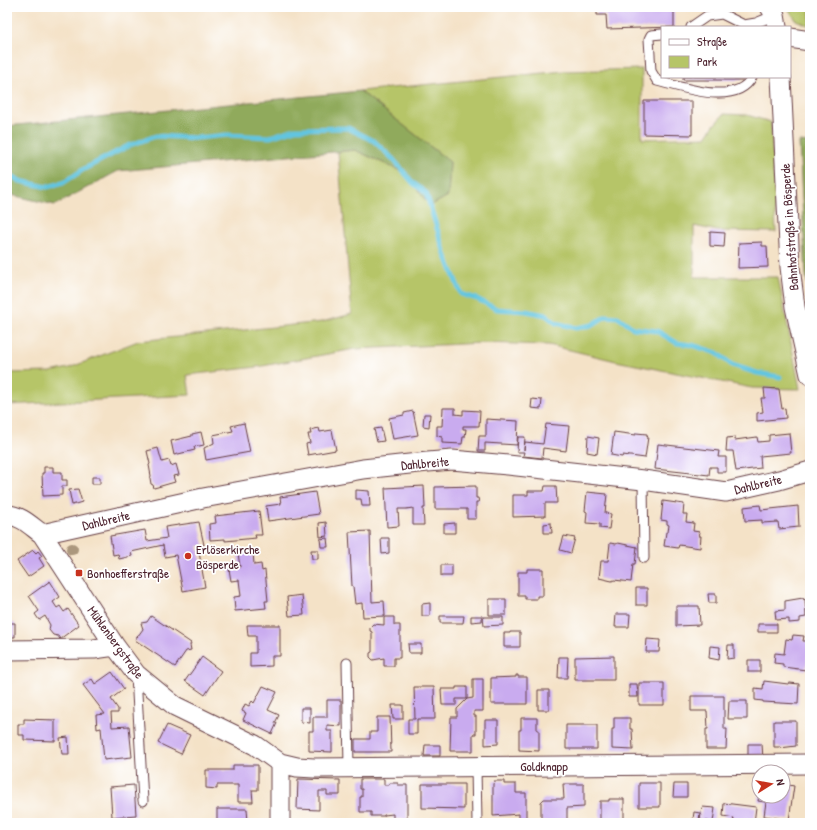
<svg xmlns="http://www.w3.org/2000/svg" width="817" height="830" font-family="'Patrick Hand',sans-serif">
<rect width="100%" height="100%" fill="#fff"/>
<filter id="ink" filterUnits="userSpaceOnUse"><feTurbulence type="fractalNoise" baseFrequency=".025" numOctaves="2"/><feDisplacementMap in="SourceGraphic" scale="8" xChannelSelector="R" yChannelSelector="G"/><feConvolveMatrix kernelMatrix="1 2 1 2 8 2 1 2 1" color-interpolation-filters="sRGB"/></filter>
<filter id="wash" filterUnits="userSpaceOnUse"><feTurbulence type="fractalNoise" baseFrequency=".012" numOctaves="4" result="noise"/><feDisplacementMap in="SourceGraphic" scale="16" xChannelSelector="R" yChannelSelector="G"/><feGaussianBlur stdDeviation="0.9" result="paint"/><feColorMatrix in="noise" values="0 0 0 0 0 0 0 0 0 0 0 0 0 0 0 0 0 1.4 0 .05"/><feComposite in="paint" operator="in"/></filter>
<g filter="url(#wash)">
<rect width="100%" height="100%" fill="#f4e2c7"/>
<path fill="#b6c567" stroke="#807249" d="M787,7h23v19l-14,-6z
M642,69v70l64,-2 8,-12 10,-11 23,1 24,7 5,110 -58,-1 -24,-5v51h84l22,112 -48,-1 -136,-27 -67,-16 -67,-2 -127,6 -98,18 -70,8 3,20 -183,10v-32l43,-1 19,-4 69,-27 184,-19 30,-8 -14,-162 17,-2 50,23 25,33 18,-10 2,-34 -90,-71 204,-20z"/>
<path fill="#90aa5c" stroke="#6d6444" d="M360,91l90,71 -2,34 -18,10 -25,-33 -50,-23 -237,21 -63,34 -48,-11v-68z
M799,142l11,1v161l-4,-29z"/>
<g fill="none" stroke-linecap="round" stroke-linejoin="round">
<path stroke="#62c5e0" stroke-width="5" d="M7,173l13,8 27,6 16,-4 21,-14 46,-24 26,-9 41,2 30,-3 43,2 25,-8 53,-1 26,13 19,18 20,24 13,10 19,61 16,40 16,5 20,10 29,2 20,4 10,8 20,5 16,-3 14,-9 12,1 15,11 24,3 20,12 15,2 25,8 15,12 25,8 23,4"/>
</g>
<g id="blocks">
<path fill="#c9abef" d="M597,7h77v20l-67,2 -1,-14h-9z
M683,77h59v3h-59z
M644,101h48v34l-48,-1z
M710,232l15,1 -1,14 -14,-1z
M762,242v4h5l1,21 -30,1 1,-25z
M764,388l15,1 3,20 3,-1 1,10 -29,3v-8l6,-1 -2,-14h4z
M532,399l10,1 -1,9 -10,-1z
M443,408h12v6l8,1v-5l17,1 -1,15h-16v3h3l-1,8h-2l-1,7 -20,-1v-6l-5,-1v-10h5z
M413,411l5,24 -25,4 -4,-21 15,-3v-2z
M424,414h6l-1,13 -6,-1z
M486,419l32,2 -1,24 -32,-2v8h-7l1,-15h7z
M244,423l6,29 -44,8 -2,-12 10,-5 -1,-8 20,-4 -2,-5z
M546,424l23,2 -3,25 -23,-3 -1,10 -19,-2 1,-4h-7l1,-15h7l-1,13 1,-8 18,2z
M319,428l1,4 12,-2 4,20 -28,5 -2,-11 4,-1 -2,-9h3l-1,-4z
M381,428l3,13 -7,1 -3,-13z
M201,432l3,13 -10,2 1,3 -21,5 -3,-14 21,-5v-2z
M614,432l22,3v-2l11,1v2l1,1 -3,21 -22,-3 -1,2 -11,-2z
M789,433l2,20 -31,3 1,12 -25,3 -3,-20h-7l1,-13 8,-1v3l22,-3 1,5 11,-1v-6z
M588,436l11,2 -2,16 -10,-2z
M658,444l61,7 -1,6h8v15h-9v-5h-7l-1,8 -54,-6z
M158,448l4,14 7,-2 2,6 5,-2 3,11 -6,1 2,6 -21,6 -1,-3 -2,-1 -1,-6 1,-2 -2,-11 1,-1 -3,-13z
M44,467h9v5h9v8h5v6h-5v9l-19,1 -1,-23h2z
M92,477h8v7h-8z
M424,486l1,22h-2l1,17h-11v-17l-7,1h-8l1,17 -12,1 -2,-39z
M476,486v12h2l1,4h-3v17h-9v-10h-32v-22z
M545,486h11l1,17h-12v13l-32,1v-22h15v-4h16z
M78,489l4,13 -10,3 -3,-15z
M356,490l13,1 1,15h-8l-1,-7h-5z
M315,492l4,22 -51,7 -2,-15 15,-2 -1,-7z
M587,492l20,2 -2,19 6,1 -2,15 -9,-1v-4l-14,-1 1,-11 -2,-1z
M663,501l21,3 -1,10h4l-1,8 8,1 -1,8 7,1 -1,4h2l-1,12 -21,-3 -1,3 -14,-2 2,-14h2l1,-7 -2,-1v-3l-6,-1z
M760,505l1,5 37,-4 1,21 -20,2 -1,-7 -16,1v-3l-17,1 -1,-14z
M259,511l3,24h-7l1,3 -31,3v-2l-15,1 -1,-16 7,-1 -1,-7z
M199,522l5,23 -6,1 7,41 -22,4 -7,-36 -11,2 -2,-12 -32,7 1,4 -13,3 -1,-5 -5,1 -3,-19 35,-6 2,11 20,-3 -2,-11z
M326,522l1,14 -7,1 -1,-14z
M455,523v10h-11v-9z
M551,523l1,10h-8v-9z
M370,531l2,71 12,-1 1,15 -22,1 -1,-14 -7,1 -2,-18h-1l-3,-54z
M564,536l11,2 -4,15 -11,-3z
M327,538l1,9h-7l-1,-8z
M381,538h8v15l-7,1z
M610,543l6,1 2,-1 19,4 -2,17h-2l-2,18 -17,-2 -2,1 -13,-3 2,-17h7z
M33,550l3,3 2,-2 4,5 -3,2 5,8 -16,11 -11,-16z
M311,550h7v9h-6z
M253,551l1,14 7,-1 1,7 3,-1 3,31h-3l1,7 -31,3 -1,-14 7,-1 -2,-16 -8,1 -2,-12 11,-2 -2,-14z
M441,565h11v11h-11z
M527,569h16v27h-6v3h-12v-3h-7v-24h9z
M50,581l10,16 -7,5 4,6 3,-2 4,6 4,-3 11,16 -19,14 -2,-3 -5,-1 -4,-5 1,-5 -5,-9 -6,4 -4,-6 4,-3 -10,-15z
M636,588h11v17h-11z
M708,594h8v9h-7z
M302,595l2,20 -15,1 -2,-19z
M803,598l1,2 1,-1 1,18 -6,1v4l-11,1v-4l-13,1 -1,-9 10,-1v-9z
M489,599h17v16h-17z
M430,603v13h-8v-12z
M676,606h23l1,19 -24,1z
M616,614h14l-1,13h-14z
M151,616l40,27 -1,2 1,5 -5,1 -11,16 -40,-27 8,-11 -2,-6 6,-1z
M440,616h24l-1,7h-23z
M471,616h11v5l-11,1z
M384,617h10v8h6v33h-6v8h-10v-8l-11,2 -3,-3v-4l2,-1v-20l-2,-1v-4l3,-3 11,1z
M483,617h20v8l-19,1z
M7,623h8v14h-8z
M758,624h19v8h-19z
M247,625h33v31h-8v10l-22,1v-14h6v-17h-8z
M510,632h10v15h-16v-14h6z
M793,635l11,1 -1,5h6l-3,29 -23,-3v-3l-9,-1 1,-10 9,1 2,-15 6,1z
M647,639l13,1 -1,12h-13z
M408,644h13v9h-12z
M728,645h6v13l-7,1z
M710,646l10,1 -1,13 -10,-2z
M614,656v24h-39v-23z
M202,657l19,14 -16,24 -20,-14z
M559,657h9l-1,21h-9z
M748,660h12v12h-12z
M112,672l12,17 -13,10 7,10v4h-7l1,14 17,-1 3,31 -28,3 -3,-32 -4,1 -1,-14 9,-1 -22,-29 9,-6 3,5z
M7,673h2v22h-2z
M516,675h2v2h9v27h-36v-26l25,-1z
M473,679h10v32h-9v5h2v18h-3v17h-23l1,-34h6v-8l10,-10h-11v6h-14l-1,-16h15v-2h11v12l6,-1z
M764,681l24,3 2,-1 9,1 -1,20 -35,-2v-1l-8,-1v-12l8,1z
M639,683h25v22h-25z
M629,684h8l1,13h-9z
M263,686l14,6 -9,18 11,5 -4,8h2l-5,11 -29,-14 3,-7 -4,-2 3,-7 4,2 3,-5 2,2z
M414,687h20l1,32h-18v15h-9v-15h7z
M538,690h11v20h-11z
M691,696h33v33h3l-1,20h-20v-20h2l-1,-18h-16z
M327,700h14v26l-14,-1v6h5v21l-23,-1v-20h4v-14h14z
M729,701h18v18h-19z
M392,705h11v14h-10z
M301,708h9v15l-9,-1z
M377,717h13l1,35h-36v-13h15v-7h7z
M521,718h16v12h2v21l-20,-1v-20h2z
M614,718h16v11h2l1,21 -21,-1v-20h2z
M24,719l31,1v21l-31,-1v-5h-6v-11h6z
M485,720h13v24l-13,1z
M774,721h22v25l-16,2v-1h-6z
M167,725l23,10 -9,19 -23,-11z
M566,725h31v24h-31z
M68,737l1,17h-7l-2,-16z
M748,744h14l1,15 -15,1z
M425,745h15v11h-16z
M233,765h25v25h-6l1,12h-15v-17h-21v4l-11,-1v-18h27z
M298,779l42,1v15h-13v-4h-8v19l-22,-1z
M360,779h24v6h5l1,-2h8v2h9v34h-14v-5l-9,1v1h-13v-4h-11v-15h2v-8h-2z
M494,781h10v3h12v9h10v30h-7v-9l-26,2v-32z
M639,783h21v24h-21z
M422,784h42v25l-42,-1z
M563,784h21v23l-17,1v15h-20v-2h-6v-19l3,-3h20z
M674,784h13v13h-14z
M783,784l11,2 -5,34 -25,-4 2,-14 -8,-1 1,-5h24z
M134,785l2,30 -24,2 -2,-30z
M609,799h15v23l-24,1v-22h9z
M724,803l32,4 -2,16h-18l1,-2h-4l1,-3 -11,-2z
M702,807l13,1 -2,14 -13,-2z
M217,809h30l1,14h-31z
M694,812l6,1 -1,7 -6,-1z"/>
</g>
</g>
<g filter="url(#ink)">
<use href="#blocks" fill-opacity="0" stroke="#643c42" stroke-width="1"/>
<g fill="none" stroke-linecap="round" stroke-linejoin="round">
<defs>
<path id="service" d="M691,27l16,-11 15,-2 22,11 12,-2 19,-8
M662,34l-11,1 -2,4 2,32 6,10c26,6 79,26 95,-4
M643,480l1,78
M347,663l2,104
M136,675l7,126
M476,767l1,56"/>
<path id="minor" d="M770,7l5,8 2,12
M790,38l20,3
M781,77l9,190 5,40 15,68
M7,515c14,0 25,12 35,19l73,112 21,28 39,32 80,39 25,18v60
M42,534l161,-36 160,-29 65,-7 24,-2 56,5 135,15 83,12 53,-12 31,-9
M7,650l87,-1 21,-3
M280,763l17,4 17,1 494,-4"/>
</defs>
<use href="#service" stroke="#643c42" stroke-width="11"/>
<use href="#minor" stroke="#643c42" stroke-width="21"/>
<use href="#service" stroke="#fff" stroke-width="9"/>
<use href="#minor" stroke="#fff" stroke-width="19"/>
</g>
<circle fill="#ab977d" cx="72" cy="549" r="6"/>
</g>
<g fill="#c8321e" stroke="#fff" stroke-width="1.5">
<circle cx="188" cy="556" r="4"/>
<rect x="75" y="569" width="8" height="8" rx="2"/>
</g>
<g text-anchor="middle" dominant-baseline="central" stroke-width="3.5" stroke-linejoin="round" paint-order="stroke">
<g font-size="13" fill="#4a1f2b" stroke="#fff">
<text transform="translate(789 227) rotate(-94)">Bahnhofstraße in Bösperde</text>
<text transform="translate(425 463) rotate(-5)">Dahlbreite</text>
<text transform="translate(758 484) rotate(-13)">Dahlbreite</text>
<text transform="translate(106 520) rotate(-13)">Dahlbreite</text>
<text transform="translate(116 642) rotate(54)">Mühlenbergstraße</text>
<text x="544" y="766">Goldknapp</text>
</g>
<g font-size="13" fill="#4a1f2b" stroke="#fff" text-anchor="start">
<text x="196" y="549">Erlöserkirche<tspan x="196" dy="15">Bösperde</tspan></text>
<text x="87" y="573">Bonhoefferstraße</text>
</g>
</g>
<rect width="817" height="830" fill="none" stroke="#fff" stroke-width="24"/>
<rect x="661" y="26" width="130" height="52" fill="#ffffff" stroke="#b7a5aa"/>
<rect x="669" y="39" width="20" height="6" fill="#ffffff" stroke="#b7a5aa"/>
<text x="697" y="46" font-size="12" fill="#4a1f2b">Straße</text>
<rect x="669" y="56" width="20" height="12" fill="#b6c567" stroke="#b7a5aa"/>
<text x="697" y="66" font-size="12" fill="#4a1f2b">Park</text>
<g transform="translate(771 784) rotate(79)"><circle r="19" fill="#ffffff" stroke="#b7a5aa"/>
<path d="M0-3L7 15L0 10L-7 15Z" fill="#c8321e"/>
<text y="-6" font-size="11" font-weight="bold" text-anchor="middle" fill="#4a1f2b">N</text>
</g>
</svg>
